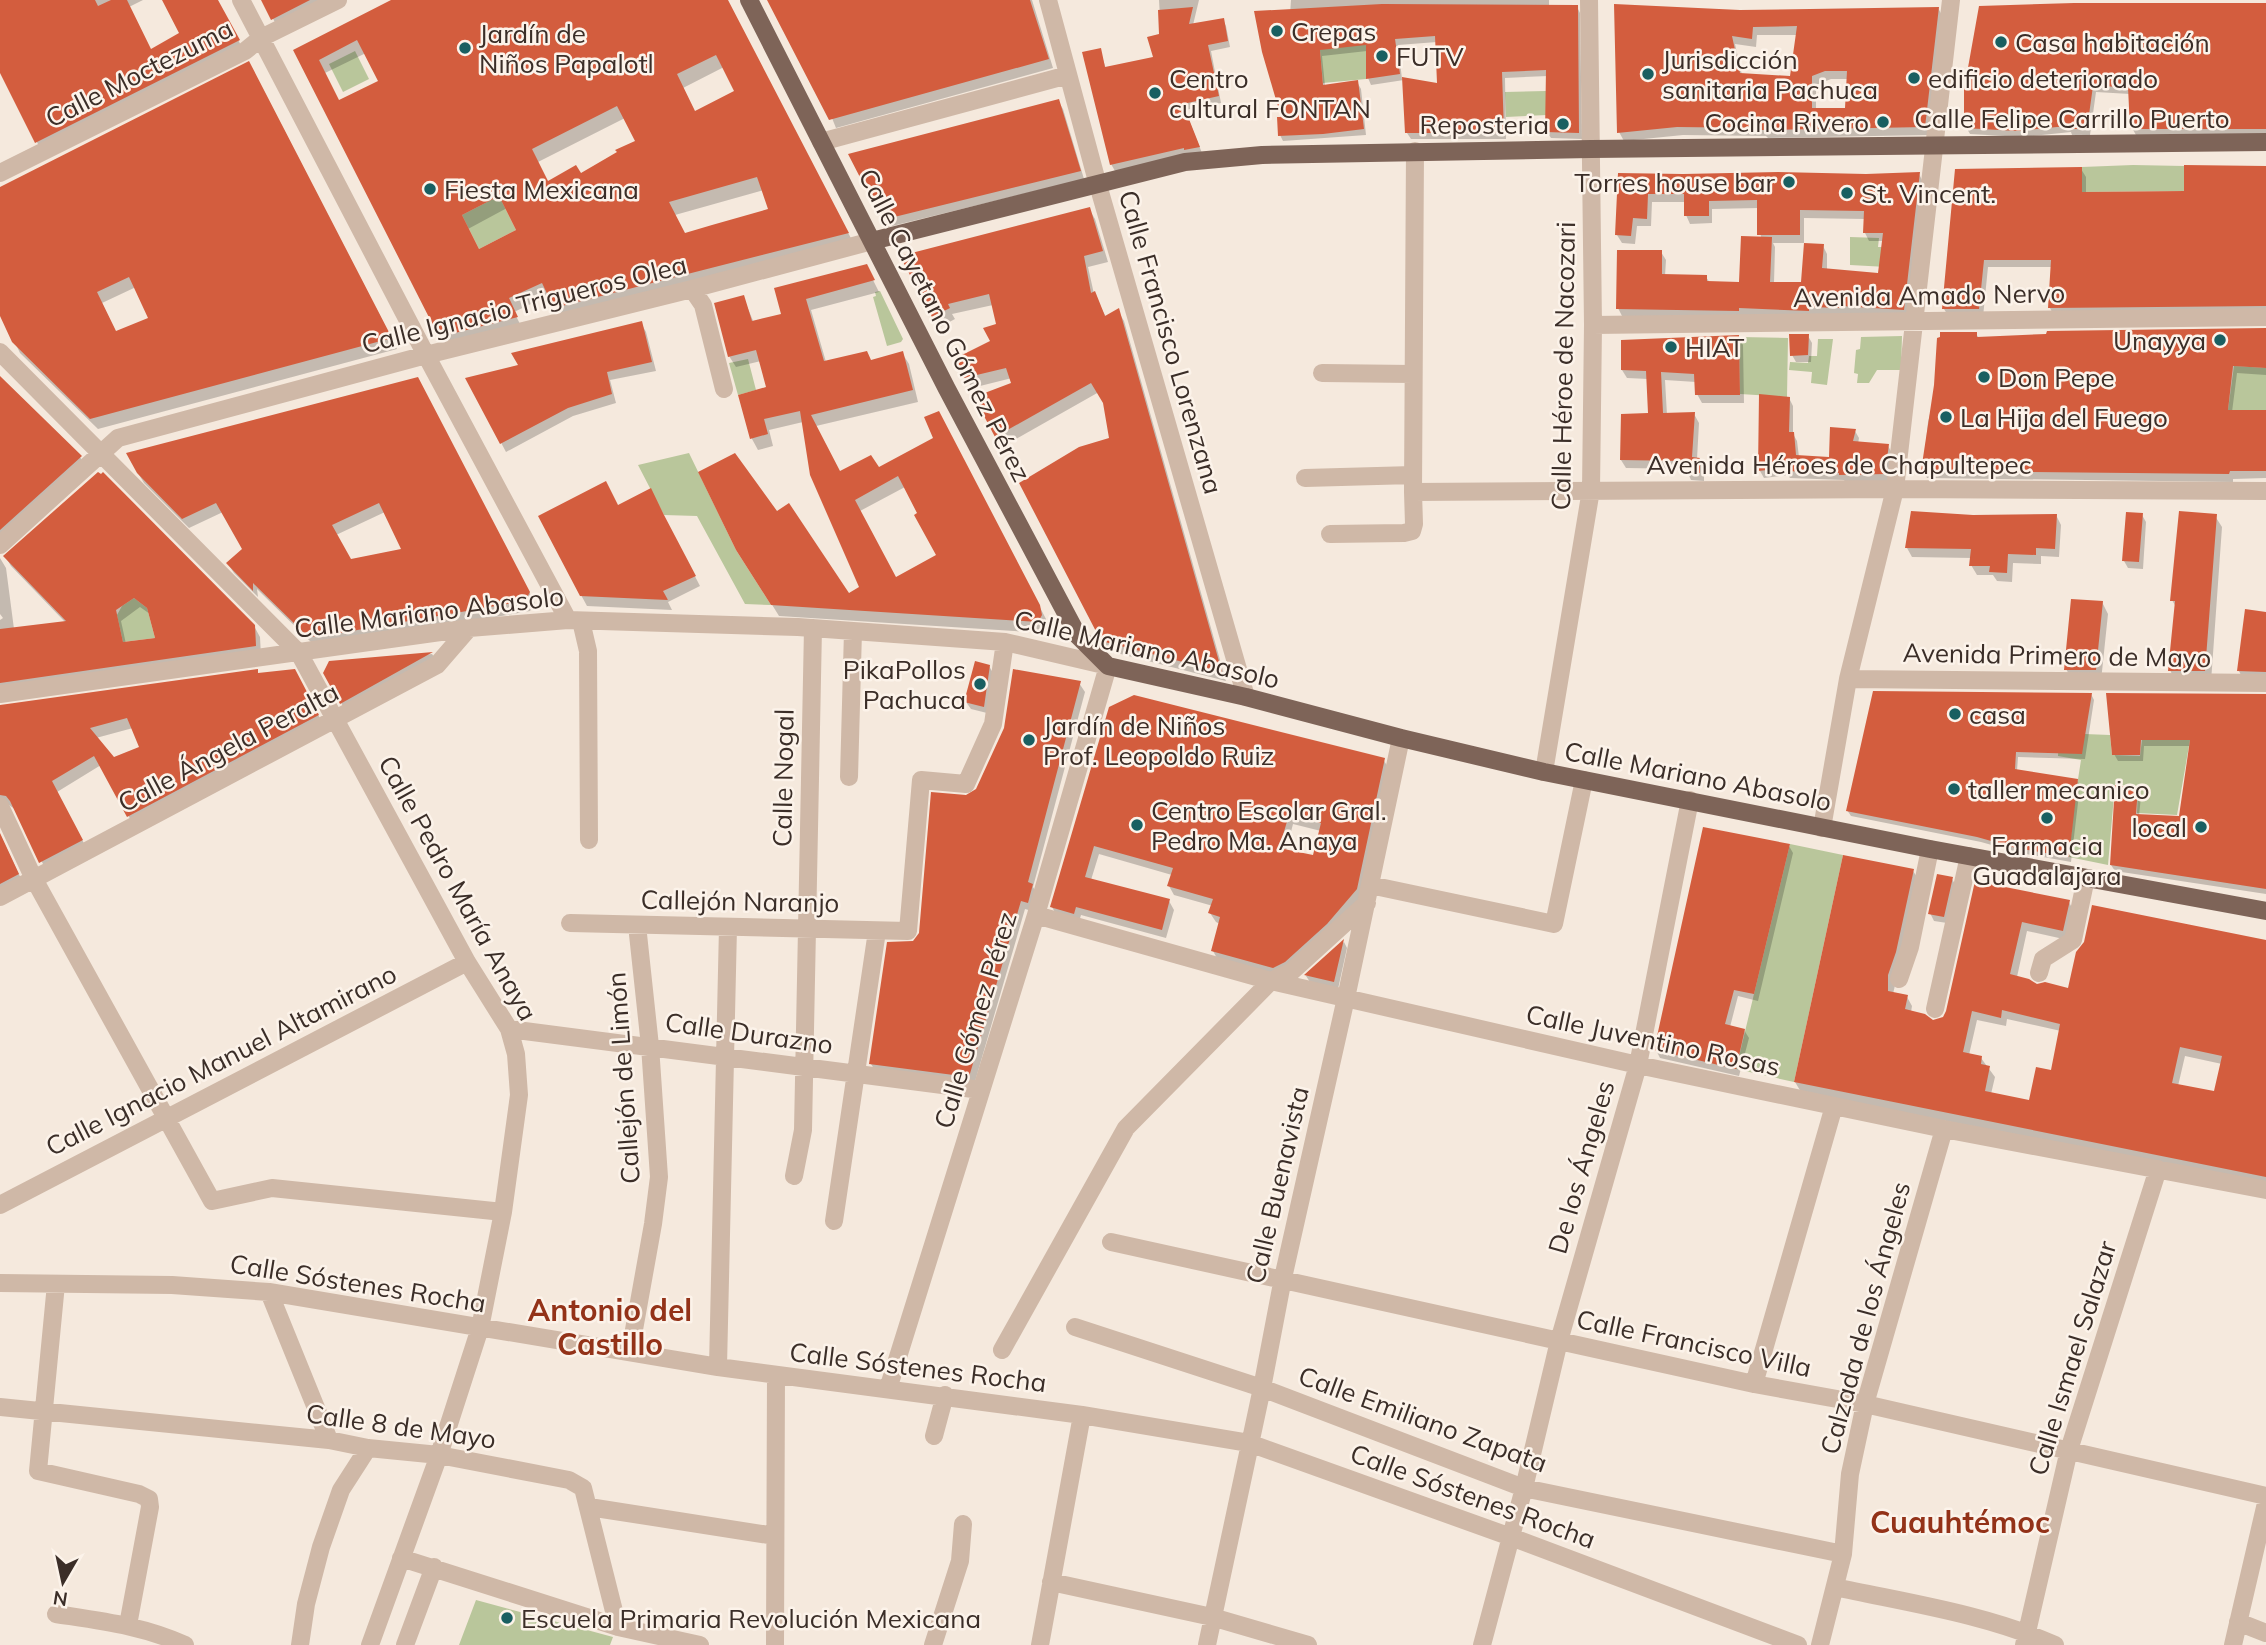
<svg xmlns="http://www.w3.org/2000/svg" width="2266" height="1645" font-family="Mulish,sans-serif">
<rect width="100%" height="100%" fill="#f5e9dd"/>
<path fill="#b9c69b" d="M1366,26v53l-43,4 -3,-33z
M355,51l14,28 -26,13 -14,-28z
M1546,91l1,24 -41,2 -1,-25z
M2133,165l51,1v25l-102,1v-25z
M499,196l17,34 -37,19 -17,-34z
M1850,237l29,1 -1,9h9v20l-37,-2z
M880,291l23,48 -2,3 -14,4 -14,-49 3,-1 -1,-4z
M1902,336l-1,34h-24l-8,13h-12l1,-9 -4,-1 2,-23 4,-1 1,-12z
M1739,337l49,1 -1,59 -47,-3z
M1818,339h15l-6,46 -16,-2 1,-11 -23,-2 1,-8 18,1 1,-7h8z
M748,359l8,31 -18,5 -9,-32z
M2234,366l32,2v42h-38z
M689,453l47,97 35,55 -26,-1 -48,-88 -33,-1 -26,-50z
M134,598l13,10 8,30 -32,4 -6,-27 5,-9z
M2059,733l51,2 2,20 28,1 2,-16h48l-13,75 -40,-2 1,-25 -23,-4 -7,81 -39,-8 5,-52 7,-45 -23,-4z
M1790,844l53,11 -49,227 -58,-13z
M476,1600l137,37 -3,8h-151z"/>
<path fill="#0003" fill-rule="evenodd" d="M0,0h143l-14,7 22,44 31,-17 -18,-34h53l28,53 -202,101 -43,-85z
M263,0h71l-56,28z
M395,0h332l128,246 -292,74 -13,-25 -36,17 9,18 -75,20 -152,-299zM366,53l14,29 -41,20 -14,-29zM724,67l13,25 -42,21 -12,-25zM625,118l12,24 -57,33 -32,8 -10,-21zM764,190l6,20 -85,25 -10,-20zM507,208l11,23 -39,19 -11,-21z
M784,0h248l21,68 -217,60z
M1159,0h40l-6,25 30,-5 3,6 4,21 -19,4 10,52 -36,7 17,43 -14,1 -73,17 -4,-7 -11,-114 6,19 49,-11 6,-23z
M1291,0h258v7h28l3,6 2,126 -31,-1 -4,-6 1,-56 -43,2 1,61h-95l-4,-6 -3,-53 -33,5 -3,-7 -1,-27 -45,5 3,30 32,-4 4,7 5,46 -83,6 -3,-6 3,-16zM1437,42l2,43 -37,-6 -4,-34z
M2266,4v131h-130l-4,-7 -2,-34 -34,-2 -6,43h-18l-1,-3 -49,5 -52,-3 -4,-7z
M1938,8l5,9 -14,118 -161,3 -2,-2 -83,-1 -59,6 -5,-9 121,-120zM1757,35h41l-6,43 -50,-3 -7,-31 21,3zM1831,79h18l-2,31h-31v-25z
M255,74l142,275 -299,80 -78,-76 -20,-41v-124zM136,287l15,32 -35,14 -14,-30z
M1058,101l5,8 21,70 -196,48 -5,-8z
M2266,167v146l-212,3 -4,-8 2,-41h-64l-5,50h-34l-5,-8 13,-138 124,-2 5,8v17l100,-1z
M1919,174l4,8 -15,135 -286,-1 -4,-8 43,-56 5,8 -1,16 41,1 4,6 31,1 20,-46 -2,-30 -47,1v14l-22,1 -4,-9 -1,-13h-33l-1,24h-14l-2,18 -13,-1 -5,-8 3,-60 246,1zM1804,218l61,1v14l4,8h15l-4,33 -53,-4v-16l-4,-8 -20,38 -29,-1 1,-36 -2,-4h31z
M1089,209l6,10 13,43 -20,5 6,27 12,23 12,-6 6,10 102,360 -117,-30 -7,-11 9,-201 -6,-36 -6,-11 -97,55 -26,-49 37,-14 -1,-6 -40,10 -7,-11 27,-35 6,-16 -5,-21 -41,9 3,5 -15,8 -37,-70z
M872,278l7,14 -68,18 15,52 46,-1 30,-8 7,11 9,38 -102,24 24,47 38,-3 58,-32 9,-13 101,194 1,8 -3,6 -265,-17 -34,-55 32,-48 71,82 14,-7 -59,-166 -34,8 4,16 -15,4 -6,-11 -12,-43 29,-7 -8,-28 -25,6 -7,-11 14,-59 11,26 29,-8 -7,-26zM905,487l33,69 -42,23 -36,-68z
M641,323l5,9 10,39 -46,9 6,23 -43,13 -67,36 -38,-72 52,-14z
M2266,330v45l-29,-2 -5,39h34v66l-33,1v3l-306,-4 -4,-8 5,-48 6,-24 42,-64 3,4z
M1808,336l4,7 -1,19h-15l-4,-7z
M1738,337l5,8 1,58h-42l-5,-9 -1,-12 -31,-2 2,35 27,-1 5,9 -2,36 7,9v13l-13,-1 -5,-11 -60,-1 -5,-8 28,-45 -1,-36 -21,-1 -5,-8z
M0,378l80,79 6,10 -86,79z
M422,389l113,214 -5,8 -207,35 -10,-2 -56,-55 1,8 -24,-24 -6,-9 16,-15 -21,-37 -34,16 -45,-45 -6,-10zM385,512l19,39 -54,10 -14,-26z
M1761,396l28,2 4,8v28l4,7 2,16 32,2 24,-28 4,7 -1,6 30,2 4,7 -3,28 -44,1 -1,-2 -54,-2 -2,-3 -24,3 -4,-7z
M656,501l44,85 -32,16 4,8 -85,-4 -6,-11 37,-88z
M2056,515l5,10 -2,32 -18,-1v8l-28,-1 -1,19 -15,-1 -4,-6h-16l-6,-10 1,-7 -60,-1 -5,-9 66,-31z
M2142,515l4,7 -3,47 -15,-1 -4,-7z
M2215,516l7,11 -11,155h-35l-6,-12 6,-63 -4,-7z
M5,556l249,70 6,11 1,19 -261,40v-76l3,-2 -3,-4v-56l6,10 8,61 52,-6 -55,-57zM140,607l10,7 7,25 -31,5 -5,-23z
M2102,602l6,12 -7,67h-28l-7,-12z
M2266,613v66l-24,-2 -3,-6z
M432,654l4,6 -91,50 -20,-37 5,-10z
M989,666l4,7 -6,40 -16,-4 -5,-7z
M292,670l32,55 -190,101 -33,-61 -44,27 31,59 -41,21 -31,-62 -7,-5 -9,1v-99zM133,728l8,20 -28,11 -17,-21z
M1079,683l6,9 -52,195 4,7 -5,17 -7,-2 -51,176 -98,-13 -5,-8 43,-121 7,-10 56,-142z
M2091,694l3,6 -9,59 -67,-2 -1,14 60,9 3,6 -9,76 -51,-9 -39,-11 -130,-26 -4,-6z
M2108,695l158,1v198l-151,-23 -4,-6 26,-75 4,6 -2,20 41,2 11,-72h-47l-1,15h-25l-4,-7z
M1111,709l272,50 6,10 -27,130 -83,77 -61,-16 -5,-9 7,-27 -4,-2 -6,-9 3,-7 -39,-11 -5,-9 3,-11 -73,-21 -8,26 78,21 5,9 -8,28 -85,-23 -2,7 -22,-6 -5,-9zM1293,824l28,7 -7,26 -28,-6z
M0,834l24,51 -24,12z
M1789,846l4,7 -35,148 -20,-5 -8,31 14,3 5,8 -10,38 -79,-18 -4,-8z
M1913,871l6,9 -26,114 14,3 5,9 -1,6 22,10 11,-3 4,-7 28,-128 93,18 5,10 -6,28 -41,-9 -10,46 19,9 33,4 197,-48v243l-465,-93 -6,-10zM2007,1019l54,12 -9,41 -22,30 -39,-8 4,-17 -14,-19 -12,-3 8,-35 29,6zM2185,1056l37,8 -7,29 -37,-7z
M1952,879l4,7 -9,37 -13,-2 -4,-8z
M1344,942l3,6 -9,41 -28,-7 -4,-6z"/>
<path fill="#d35d3e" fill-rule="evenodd" d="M0,0h95l3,6 13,-6h16l24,49 28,-16 -17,-33h56l22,40 -205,103 -35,-70z
M261,0h49l-39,20z
M391,0h337l121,233 -295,75 -12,-25 -33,15 9,19 -79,20 -146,-287zM357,40l21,41 -39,19 -20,-40zM716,55l18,36 -39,20 -18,-37zM617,106l18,35 -20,9 2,2 -36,21 -5,-8 -28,16 -16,-32zM757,177l11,32 -56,16 -27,8 -16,-31zM499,196l17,34 -37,19 -17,-34z
M767,0h263l19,59 -220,61z
M2074,3h192v126h-136l-2,-42 -35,-1 -6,43h-20v-3l-50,5 -53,-3v-38l15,-84z
M1382,4l196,1 1,128 -34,-1 1,-62 -44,2 2,61h-99l-3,-56 35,6 -2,-47 -40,3 5,35 -34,5v-34l-46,5 3,35 35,-5 6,49 -41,5 -45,2 -1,-19h4l-19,-65 -8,-41z
M1614,4l126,6 199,-3 -14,120 -164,3v-2l-84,-1 -60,6zM1797,26l-7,50 -50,-3 -8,-37 20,3 1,-12zM1825,71h22l-2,37h-33v-32z
M1193,7l-4,17 35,-6 4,23 -20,4 11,51 -36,8 17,43 -16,3v-2l-74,17 -28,-113 19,-4 4,19 48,-10 -6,-20 12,-3 -1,-24z
M249,61l143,277 -302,81 -78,-77 -12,-26v-129zM129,277l19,41 -32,13 -19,-39z
M1059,99l22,72 -199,49 -34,-66z
M2184,165l82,1v140l-218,2 3,-48h-67l-5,49h-37l13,-140 127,-2v25l102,-1z
M1778,172l88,2 54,-2 -16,138 -62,-4v2l-33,-1v4l-70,-3v3l-123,-2 1,-59h45v24l45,1v6l32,1 2,-46 31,1 -2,45h31l3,-39 20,1 -2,24 56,5 5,-40h-20l1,-22 -64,-1v25h-43v-35l-48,1v15h-25v-22h-36l-1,25 -14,-1 -2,18 -16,-1 3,-62 65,1z
M1090,207l13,44 -19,5 7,37 4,-2 10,25 14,-8 103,364 -121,-31 -82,-158 60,-36 30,-9 -6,-35 -12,-20 -96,54 -21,-40 37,-14 -5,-15 -42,10 -10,-19 36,-18 -7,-13 13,-4 -7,-30 -41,10 2,4 -18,9 -32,-61z
M867,264l8,16 -69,19 18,62 43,-10 4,9 32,-9 10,39 -102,25 29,56 31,-16 8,12 54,-29 -9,-21 15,-6 101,194 2,10 -4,7 -267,-17 -35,-55 -38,-78 37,-19 42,58 12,-8 60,90 10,-6 -49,-112 -10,-64 -36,8 4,15 -18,5 -12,-44 28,-8 -10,-37 -28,7 -14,-54 30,-8 8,26 29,-7 -7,-26zM898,476l19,37 -3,2 22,40 -40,22 -41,-77z
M642,321l10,41 -45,10 5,22 -44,14 -68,36 -35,-66 53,-13 -7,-12z
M2266,328v40l-33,-2 -5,44h38v61h-36l-1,3 -308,-3 13,-86 3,-47 3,-1v-5h37v5l69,-3 1,-3z
M1789,334h20l-1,21 -18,1z
M1739,335l1,60h-45l-1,-21 -33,-2 2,41 32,-1 -3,45 8,1v15l-15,-1v-11l-65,-1 1,-46 27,-1 -2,-42 -25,-1v-30z
M0,376l82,80 -82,74z
M418,377l112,215 -5,9 -208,36 -11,-2 -53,-52v8l-27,-28 16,-14 -26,-46 -34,16 -45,-46 -11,-20zM379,503l22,46 -50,10 -19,-34z
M1759,394l31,3 -1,35h5l2,23 33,2 1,-30 26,2 -3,12 36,3 -4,30 -46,1v-2l-55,-2v-3l-26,3z
M98,472l3,2 2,-2 152,153 1,21 -256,37v-54l66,-8 -63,-65zM134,598l13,10 8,30 -32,4 -7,-32z
M606,481l12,24 33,-17 13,27 32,61 -33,15 5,9 -88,-4 -42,-80z
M1911,511l62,4 84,-1 -2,35 -19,-1v7l-28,-1 -1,19 -18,-1 1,-6h-21l2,-17 -66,-1z
M2179,511l38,3 -12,157h-37l7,-70h-5z
M2126,512l17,1 -4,49 -17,-1z
M2071,599l32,2 -7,69h-32z
M2245,609l21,3v60l-29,-1z
M433,652l-93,52 -17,-31 6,-12z
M975,661l15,4 -6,42 -20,-5z
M258,669v4l37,-4 24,46 -192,102 -33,-61 -42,25 31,59 -44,23 -29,-62 -4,-5 -6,-1v-90zM127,718l12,29 -25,10 -24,-29z
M1013,669l68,12 -53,201 5,2 -5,19 -7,-2 -52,176 -100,-13 18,-122 26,-1 6,-8 12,-141 35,3 10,-6 28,-61z
M1873,691l219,2 -10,61 -66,-2 -1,17 63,10 -9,78 -53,-9 -39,-11 -131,-26z
M2106,693l160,1v195l-156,-24 5,-80 23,3 -2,26 43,2 11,-76h-49l-1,15h-28z
M1134,695l251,63 -28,131 -30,35 -42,38 -12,6 -62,-17 9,-34 -12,-4 5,-14 -46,-13 6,-18 -79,-22 -9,31 85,22 -8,31 -86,-23 -2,7 -24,-7 59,-200zM1289,815l32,8 -8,32 -34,-7z
M1703,827l87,17 -36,150 -20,-4 -9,34 20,5 -9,40 -82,-19z
M0,833l19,41 -19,10z
M1843,855l71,14 -18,83 -8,23v16l20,4 -3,14 20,5 8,6 10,-3 3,-6 29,-130 95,19 -7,31 -41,-9 -12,52 19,5 8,5 8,-2 23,6 8,-36 8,-10 8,-37 174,35v237l-472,-95zM2002,1010l58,14 -9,46 -15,-3 -7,33 -44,-9 5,-25 -9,-2 1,-8 -19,-4 9,-41 29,7zM2180,1047l42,9 -8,35 -42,-8z
M1937,874l16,3 -9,40 -16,-3z
M1344,939l-10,43 -30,-7z"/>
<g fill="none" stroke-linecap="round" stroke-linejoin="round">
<path stroke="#cfb8a7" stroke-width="18" d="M241,0l185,355 142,265
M1048,0l50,185 148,512
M821,142l247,-67
M0,173l245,-122 16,-13 77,-38
M692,289l11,16 21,84
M1593,325l673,-8
M0,352l299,301 168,309 42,67 7,25 3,41 -16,117 -23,116 -41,127 -69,190
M1322,373l91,1
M1305,478l108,-3
M1413,492l482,-3 371,2
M1330,534l74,-1 8,-2 2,-7 -1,-32 2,-341
M0,545l118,-107 308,-83 266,-66 180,-48
M581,621l7,30 1,189
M1848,679l418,4
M0,694l469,-66 99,-8 230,7 207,15 103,24 -72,249 -148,474
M1544,772l47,-282 2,-165 -4,-325
M849,777l4,-146
M0,806l34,73 178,322 60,-13 231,24
M1822,828l26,-149 47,-190 56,-489
M1370,885l184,39 30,-144
M0,897l437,-232 32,-37
M1036,915l235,66 367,84 306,64 322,61
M570,923l338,8 13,-151 45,4 27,-60 12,-82
M2039,973l4,-14 30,-19 13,-62
M1899,979l11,-32 20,-98
M1935,1009l34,-153
M509,1029l472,61
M794,1176l9,-46 10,-502
M0,1205l467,-243
M834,1221l43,-290
M1111,1242l643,142 111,20 401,92
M0,1283l172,2 97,7 449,75 364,48 167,28 262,94 287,108
M56,1284l-18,187 101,23 10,5 1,8 -22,118
M269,1292l60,148
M1075,1327l187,61 262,100 319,66
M1002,1350l124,-222 145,-147 20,-9 76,-69
M630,1352l23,-128 6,-47 -9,-131 -13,-121
M718,1367l10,-440
M1754,1384l80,-278
M0,1407l329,33 39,8 71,7 130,25 14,8 35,139
M934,1436l11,-41
M589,1507l186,29
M401,1558l217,69 82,18
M1051,1582l161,35 96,28
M1835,1587c73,16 151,27 220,58
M56,1614c45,7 88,12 129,31
M2238,1622l28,11
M300,1645l6,-41 15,-57 20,-57 27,-42
M405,1645l29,-78
M775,1645l1,-270
M933,1645l27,-84 3,-37
M1040,1645l42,-230
M1207,1645l55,-257 21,-110 63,-280 55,-260
M1482,1645l42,-157 35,-147 79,-276 52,-265
M1820,1645l23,-91 7,-80 15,-70 79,-275
M2024,1645l45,-195 89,-281
M2233,1645l33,-142"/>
<path stroke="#7e6458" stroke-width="18" d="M749,0l198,389 131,247 30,30 138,31 155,41 143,34 386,77 336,62
M872,241l313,-79 77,-7 329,-6 675,-7"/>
</g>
<g fill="#195f61" stroke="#fcf3ea" stroke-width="2.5">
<circle cx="1277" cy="31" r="7"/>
<circle cx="2001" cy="42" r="7"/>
<circle cx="465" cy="48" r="7"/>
<circle cx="1382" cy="56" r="7"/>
<circle cx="1648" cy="74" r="7"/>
<circle cx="1914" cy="78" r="7"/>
<circle cx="1155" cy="93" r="7"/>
<circle cx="1883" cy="122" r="7"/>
<circle cx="1563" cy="124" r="7"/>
<circle cx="1789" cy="182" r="7"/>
<circle cx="430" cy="189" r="7"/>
<circle cx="1847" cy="193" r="7"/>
<circle cx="2220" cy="340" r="7"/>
<circle cx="1671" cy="347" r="7"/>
<circle cx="1984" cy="377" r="7"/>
<circle cx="1946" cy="417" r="7"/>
<circle cx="980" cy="684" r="7"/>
<circle cx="1955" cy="714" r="7"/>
<circle cx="1029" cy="740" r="7"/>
<circle cx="1954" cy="789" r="7"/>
<circle cx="2047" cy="818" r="7"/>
<circle cx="1137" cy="825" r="7"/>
<circle cx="2201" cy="827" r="7"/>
<circle cx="507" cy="1618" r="7"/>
</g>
<g text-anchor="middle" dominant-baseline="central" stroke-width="5" stroke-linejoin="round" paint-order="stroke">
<g font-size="26" fill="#3b2e28" stroke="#fcf3ea" text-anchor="start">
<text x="1291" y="31">Crepas</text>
<text x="479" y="33">Jardín de<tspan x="479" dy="30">Niños Papalotl</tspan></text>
<text x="2015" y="42">Casa habitación</text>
<text x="1396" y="56">FUTV</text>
<text x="1662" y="59">Jurisdicción<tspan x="1662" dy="30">sanitaria Pachuca</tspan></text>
<text x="1169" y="78">Centro<tspan x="1169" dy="30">cultural FONTAN</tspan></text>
<text x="1928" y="78">edificio deteriorado</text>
<text x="1869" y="122" text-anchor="end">Cocina Rivero</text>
<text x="1549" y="124" text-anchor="end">Reposteria</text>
<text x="1775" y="182" text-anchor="end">Torres house bar</text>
<text x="444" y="189">Fiesta Mexicana</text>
<text x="1861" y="193">St. Vincent.</text>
<text x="2206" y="340" text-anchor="end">Unayya</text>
<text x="1685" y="347">HIAT</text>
<text x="1998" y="377">Don Pepe</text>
<text x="1960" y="417">La Hija del Fuego</text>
<text x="966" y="669" text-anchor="end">PikaPollos<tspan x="966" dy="30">Pachuca</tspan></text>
<text x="1969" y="714">casa</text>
<text x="1043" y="725">Jardín de Niños<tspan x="1043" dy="30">Prof. Leopoldo Ruiz</tspan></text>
<text x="1968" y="789">taller mecanico</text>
<text x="1151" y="810">Centro Escolar Gral.<tspan x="1151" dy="30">Pedro Ma. Anaya</tspan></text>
<text x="2187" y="827" text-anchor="end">local</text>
<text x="2047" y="845" text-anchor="middle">Farmacia<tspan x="2047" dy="30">Guadalajara</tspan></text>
<text x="521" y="1618">Escuela Primaria Revolución Mexicana</text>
</g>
<g font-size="26" fill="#3b2e28" stroke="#fcf3ea">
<text transform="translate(139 73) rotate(-27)">Calle Moctezuma</text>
<text x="2072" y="118">Calle Felipe Carrillo Puerto</text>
<text transform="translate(1929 295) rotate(-1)">Avenida Amado Nervo</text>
<text transform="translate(524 304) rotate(-14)">Calle Ignacio Trigueros Olea</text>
<text transform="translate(945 325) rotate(63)">Calle Cayetano Gómez Pérez</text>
<text transform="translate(1171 342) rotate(74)">Calle Francisco Lorenzana</text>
<text transform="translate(1563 366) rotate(-89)">Calle Héroe de Nacozari</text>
<text x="1839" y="464">Avenida Héroes de Chapultepec</text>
<text transform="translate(429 612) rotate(-7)">Calle Mariano Abasolo</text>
<text transform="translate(1147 649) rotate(13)">Calle Mariano Abasolo</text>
<text transform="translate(2057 655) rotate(1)">Avenida Primero de Mayo</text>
<text transform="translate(228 747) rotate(-28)">Calle Ángela Peralta</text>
<text transform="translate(1698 776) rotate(11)">Calle Mariano Abasolo</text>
<text transform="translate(783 778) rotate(-89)">Calle Nogal</text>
<text transform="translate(458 888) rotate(61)">Calle Pedro María Anaya</text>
<text transform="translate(740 901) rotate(1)">Callejón Naranjo</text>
<text transform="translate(975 1020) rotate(-73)">Calle Gómez Pérez</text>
<text transform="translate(749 1033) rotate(8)">Calle Durazno</text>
<text transform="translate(1653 1040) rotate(12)">Calle Juventino Rosas</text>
<text transform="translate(221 1060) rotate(-27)">Calle Ignacio Manuel Altamirano</text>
<text transform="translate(623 1078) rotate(-94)">Callejón de Limón</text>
<text transform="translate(1581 1167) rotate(-74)">De los Ángeles</text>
<text transform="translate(1277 1185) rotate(-77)">Calle Buenavista</text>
<text transform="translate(358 1283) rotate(9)">Calle Sóstenes Rocha</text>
<text transform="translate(1865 1318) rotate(-75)">Calzada de los Ángeles</text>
<text transform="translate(1694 1343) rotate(12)">Calle Francisco Villa</text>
<text transform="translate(2072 1358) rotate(-73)">Calle Ismael Salazar</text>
<text transform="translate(918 1367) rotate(7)">Calle Sóstenes Rocha</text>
<text transform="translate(1423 1419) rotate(20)">Calle Emiliano Zapata</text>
<text transform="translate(401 1426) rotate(8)">Calle 8 de Mayo</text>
<text transform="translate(1473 1496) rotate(20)">Calle Sóstenes Rocha</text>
</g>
<g font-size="30" font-weight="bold" fill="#933218" stroke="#fcf3ea">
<text x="610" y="1310">Antonio del<tspan x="610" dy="34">Castillo</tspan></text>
<text x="1960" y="1522">Cuauhtémoc</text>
</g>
</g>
<g transform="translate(63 1582) rotate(189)" stroke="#fcf3ea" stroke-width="5" paint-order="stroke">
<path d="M0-5L12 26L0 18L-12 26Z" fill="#3b2e28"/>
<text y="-10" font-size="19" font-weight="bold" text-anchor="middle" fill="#3b2e28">N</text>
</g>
</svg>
